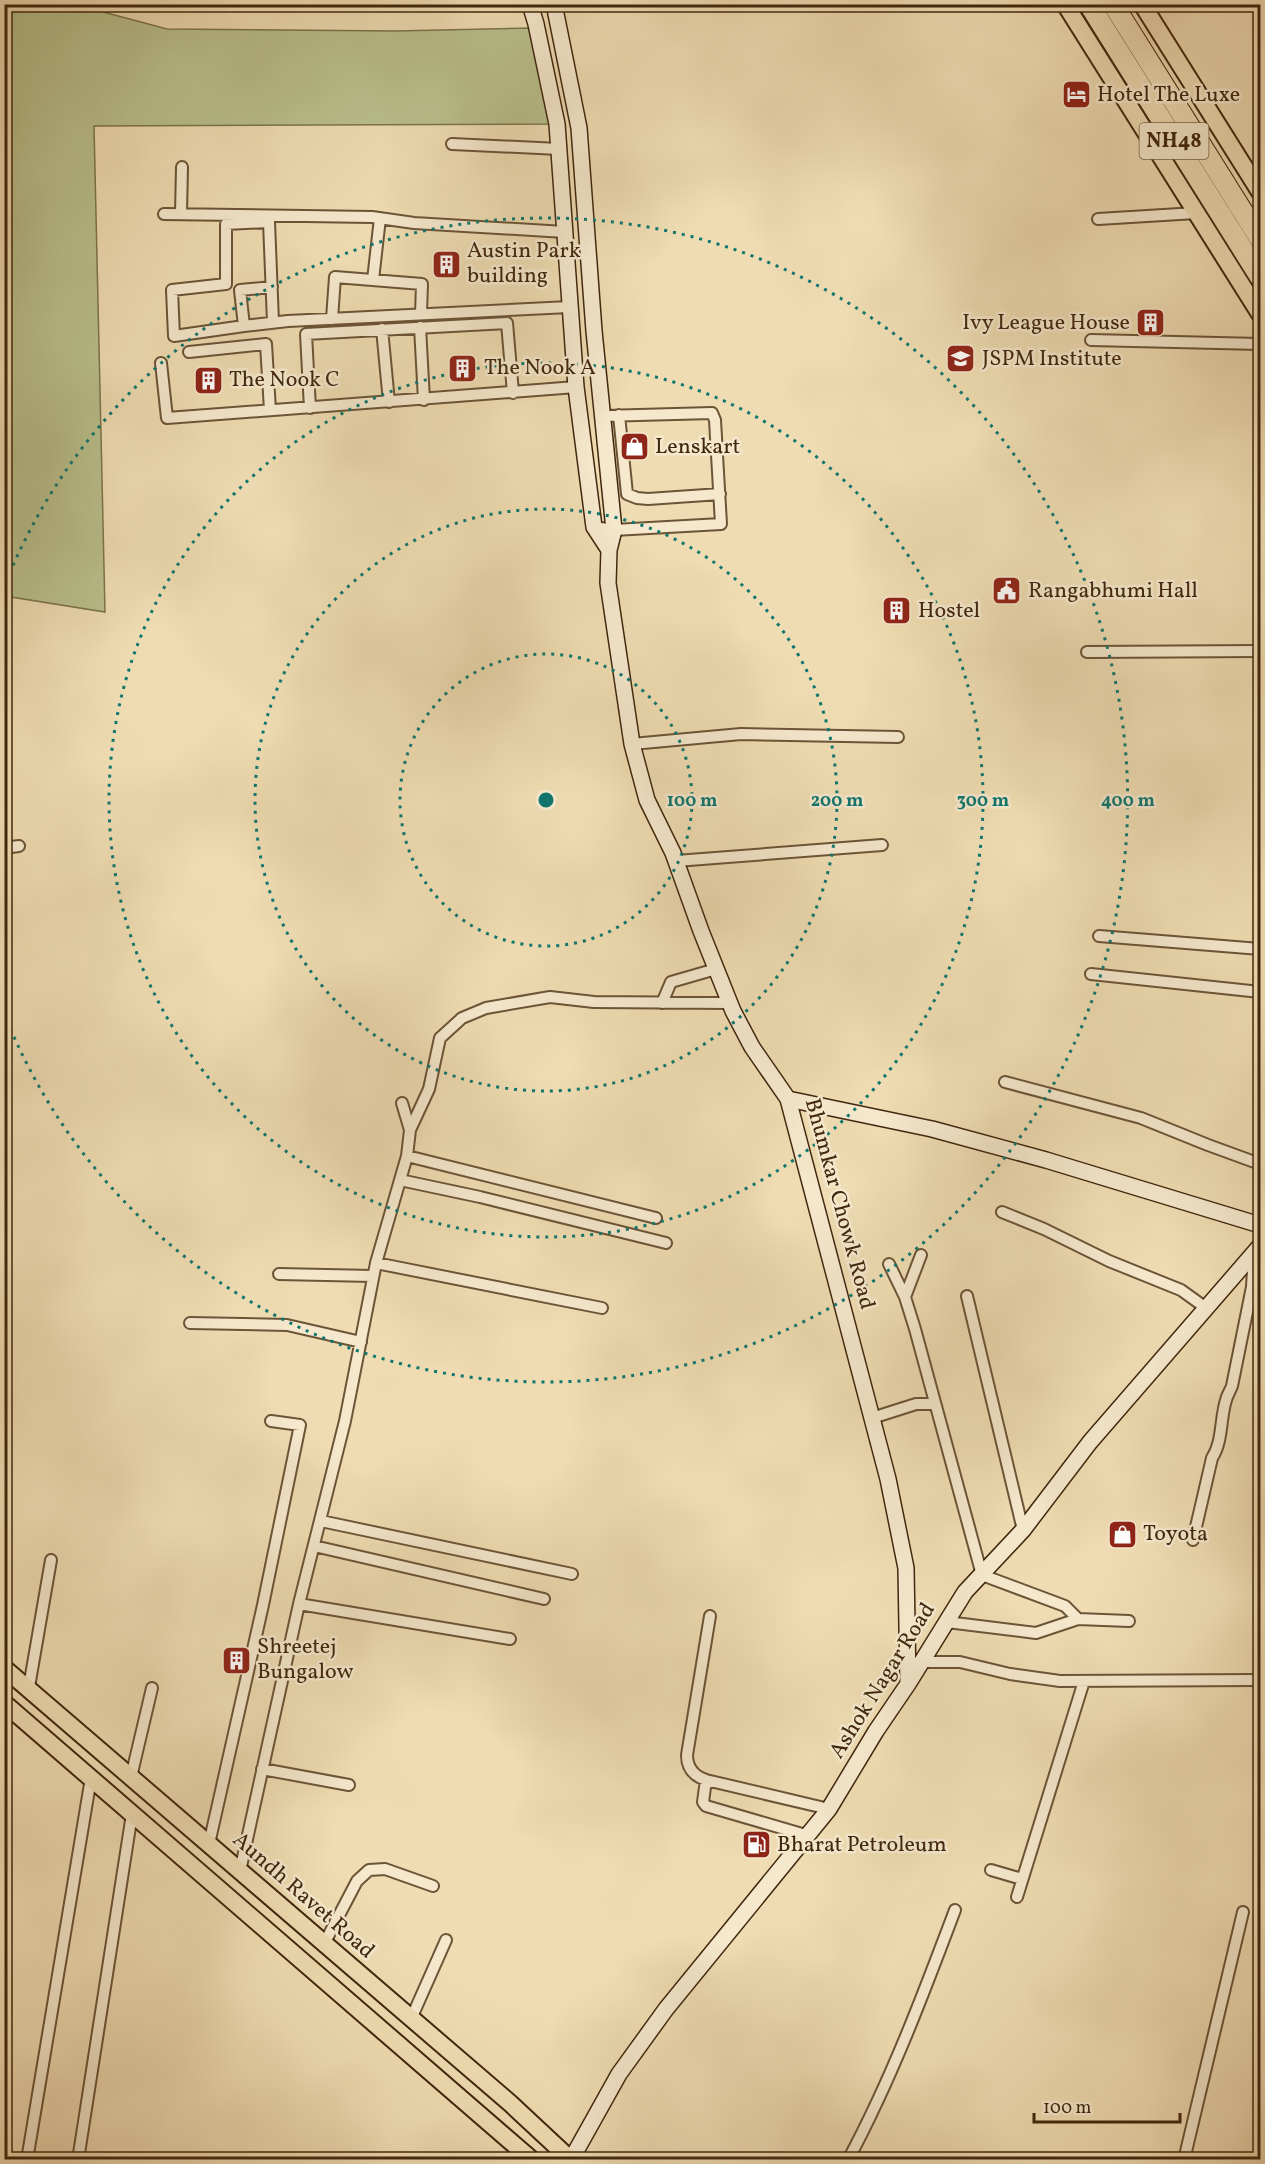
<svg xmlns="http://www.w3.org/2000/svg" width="1265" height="2164" font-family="Vollkorn,serif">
<rect width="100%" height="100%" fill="#efdcb2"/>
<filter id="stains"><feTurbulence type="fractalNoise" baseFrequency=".00333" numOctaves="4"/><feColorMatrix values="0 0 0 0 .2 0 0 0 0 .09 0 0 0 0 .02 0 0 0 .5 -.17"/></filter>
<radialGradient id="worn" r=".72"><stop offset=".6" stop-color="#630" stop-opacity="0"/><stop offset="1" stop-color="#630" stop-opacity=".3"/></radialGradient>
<path fill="#b9c08c" stroke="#7d744d" stroke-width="1.5" d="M4,5h73l90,24 229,2 135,-3 26,96 -463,2 11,486 -100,-16z"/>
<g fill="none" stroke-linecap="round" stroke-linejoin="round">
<defs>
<path id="street" d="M452,144l107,5
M164,214l208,3 42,6 151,9
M181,214l1,-47
M1098,219l98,-6
M373,280l7,-62
M272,287l-32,3 4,36 -70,10 -2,-46 54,-6v-60l43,-2 4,100
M332,319l3,-42 87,7 -1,30
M244,326l44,-5 281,-14
M420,327l4,73
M382,329l7,73
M1091,340l169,4
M189,352l77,-8 4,66
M161,363l6,55 409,-31
M310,408l-4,-74 201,-11 6,70
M619,415l8,79 10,4 11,1 72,-5
M594,527l20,3 107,-6 -6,-104 -3,-7 -110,3
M1087,652l173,-1
M632,744l109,-10 157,3
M4,848l15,-2
M676,861l206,-16
M1099,936l161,13
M1091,974l169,18
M662,1003l9,-21 45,-13
M1005,1082l136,36 67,27 52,19
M410,1130l19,-41 11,-51 22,-20 24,-10 64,-11 44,5 136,1
M407,1156l249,62
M400,1180l80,17 186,46
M1002,1212l42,17 65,32 72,29 25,18
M376,1263l226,45
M889,1264l16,33 10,32 67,246 83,31 13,13 51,2
M279,1274l94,2
M967,1296l56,234
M905,1297l16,-42
M190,1323l97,2 74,17
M872,1418l44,-14h19
M321,1521l251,53
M1193,1540l19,-82c11,-17 8,-39 14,-58 1,-4 4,-9 6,-14l20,-99 2,-33
M314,1546l230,53
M299,1604l211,35
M710,1616l-23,139c0,13 7,21 19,25l123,29
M947,1622l89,11 42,-14
M922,1662h38l50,12 50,7 200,-1
M29,1687l22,-127
M262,1769l87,16
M131,1777l21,-89
M706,1780l-3,22 3,4 103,30
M209,1844l54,-239 37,-180 -29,-4
M991,1870l31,9
M240,1871l59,-267 46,-183 31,-158 31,-107 3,-26 -8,-27
M1017,1897l67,-216
M324,1944l33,-63 12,-11 16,-1 48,17
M411,2019l35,-79
M27,2160l64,-382
M78,2160l54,-346
M848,2160c43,-80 75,-165 107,-250
M1184,2160l59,-248"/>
<path id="secondary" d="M530,4l6,20 21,100 19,263 18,140 15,23
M554,4l25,124 15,203 20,199 -5,20 -1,33 24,161 15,56 26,53 28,78 32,80 19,36 36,52 100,380 18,89 2,116
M788,1099l144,30 114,31 214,65
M571,2160l48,-86 47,-65 163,-200 47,-78 32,-47 57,-92 58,-62 67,-88 170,-196"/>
<path id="primary" d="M1065,4l195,310
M1142,4l118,188
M4,1668l507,436 60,56
M4,1703l528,457"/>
<path id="highway" d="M1089,4l171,273
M1113,4l147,235"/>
</defs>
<use href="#street" stroke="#6c5437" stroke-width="14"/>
<use href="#secondary" stroke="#41270e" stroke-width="18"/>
<use href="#primary" stroke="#41270e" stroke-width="20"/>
<use href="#highway" stroke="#41270e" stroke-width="22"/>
<use href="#street" stroke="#f5e8cd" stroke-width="10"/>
<use href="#secondary" stroke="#f5e8cd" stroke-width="15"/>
<use href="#primary" stroke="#efdcb2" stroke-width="16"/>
<use href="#highway" stroke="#efdcb2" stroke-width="20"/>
</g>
<g fill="none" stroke="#0f766e" stroke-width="3" stroke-dasharray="3 6">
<circle cx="546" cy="800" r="146"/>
<circle cx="546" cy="800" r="291"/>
<circle cx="546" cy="800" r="437"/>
<path d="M6 582A582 582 0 1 1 6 1018"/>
</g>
<defs>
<symbol id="hotel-square" viewBox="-11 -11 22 22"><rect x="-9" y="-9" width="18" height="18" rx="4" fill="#8f2418" stroke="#f5e8cd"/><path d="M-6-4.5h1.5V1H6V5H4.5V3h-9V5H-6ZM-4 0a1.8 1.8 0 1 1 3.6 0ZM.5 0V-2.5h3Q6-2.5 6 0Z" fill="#fff"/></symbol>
<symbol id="building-square" viewBox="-11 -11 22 22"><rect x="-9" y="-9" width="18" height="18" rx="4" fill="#8f2418" stroke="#f5e8cd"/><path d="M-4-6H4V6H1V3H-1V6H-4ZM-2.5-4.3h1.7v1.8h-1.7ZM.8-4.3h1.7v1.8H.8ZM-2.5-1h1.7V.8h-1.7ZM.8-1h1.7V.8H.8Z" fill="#fff"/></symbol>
<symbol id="university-square" viewBox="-11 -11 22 22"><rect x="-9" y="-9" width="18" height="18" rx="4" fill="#8f2418" stroke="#f5e8cd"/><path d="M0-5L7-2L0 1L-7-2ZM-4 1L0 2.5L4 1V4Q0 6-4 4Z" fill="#fff"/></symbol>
<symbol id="shop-square" viewBox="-11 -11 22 22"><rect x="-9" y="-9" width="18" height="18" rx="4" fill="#8f2418" stroke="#f5e8cd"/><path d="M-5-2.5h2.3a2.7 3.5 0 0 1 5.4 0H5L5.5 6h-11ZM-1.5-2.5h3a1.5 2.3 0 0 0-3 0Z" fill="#fff"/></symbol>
<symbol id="civic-square" viewBox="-11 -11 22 22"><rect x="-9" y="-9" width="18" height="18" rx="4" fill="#8f2418" stroke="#f5e8cd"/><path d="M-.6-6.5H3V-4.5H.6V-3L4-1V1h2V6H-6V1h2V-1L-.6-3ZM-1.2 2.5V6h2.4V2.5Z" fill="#fff"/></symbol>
<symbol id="fuel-square" viewBox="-11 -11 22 22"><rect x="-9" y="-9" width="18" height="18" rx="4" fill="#8f2418" stroke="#f5e8cd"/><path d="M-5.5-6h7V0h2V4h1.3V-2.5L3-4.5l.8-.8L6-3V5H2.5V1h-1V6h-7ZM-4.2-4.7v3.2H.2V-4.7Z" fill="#fff"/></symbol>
</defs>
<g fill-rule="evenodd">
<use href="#hotel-square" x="1060" y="78" width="33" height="33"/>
<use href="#building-square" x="430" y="248" width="33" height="33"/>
<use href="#building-square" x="1134" y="306" width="33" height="33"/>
<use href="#university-square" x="944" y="342" width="33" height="33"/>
<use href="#building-square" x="446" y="352" width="33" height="33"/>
<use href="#building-square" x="192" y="364" width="33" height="33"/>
<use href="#shop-square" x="618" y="430" width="33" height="33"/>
<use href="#civic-square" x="990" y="574" width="33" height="33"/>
<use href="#building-square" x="880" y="594" width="33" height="33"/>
<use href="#shop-square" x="1106" y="1518" width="33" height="33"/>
<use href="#building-square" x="220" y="1644" width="33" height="33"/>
<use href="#fuel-square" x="740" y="1828" width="33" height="33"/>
</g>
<g text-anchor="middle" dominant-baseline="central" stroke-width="5" stroke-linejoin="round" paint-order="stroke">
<rect fill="#f5e8cd" stroke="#776147" stroke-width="1.5" x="1139.5" y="123" width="69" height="36" rx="4.5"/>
<g font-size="21" font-weight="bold" fill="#41270e">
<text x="1174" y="141">NH48</text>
</g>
<g font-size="22" fill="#41270e" stroke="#f5e8cd" text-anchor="start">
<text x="1097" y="95">Hotel The Luxe</text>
<text x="467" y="251">Austin Park<tspan x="467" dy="25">building</tspan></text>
<text x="1130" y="323" text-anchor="end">Ivy League House</text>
<text x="982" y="359">JSPM Institute</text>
<text x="484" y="368">The Nook A</text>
<text x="229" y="380">The Nook C</text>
<text x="655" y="447">Lenskart</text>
<text x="1028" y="591">Rangabhumi Hall</text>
<text x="918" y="611">Hostel</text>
<text x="1143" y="1534">Toyota</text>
<text x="257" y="1647">Shreetej<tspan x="257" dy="25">Bungalow</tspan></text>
<text x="777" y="1845">Bharat Petroleum</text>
</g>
<g font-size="22" fill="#41270e" stroke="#f5e8cd">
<text transform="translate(839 1204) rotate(75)">Bhumkar Chowk Road</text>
<text transform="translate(883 1681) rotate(-58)">Ashok Nagar Road</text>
<text transform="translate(303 1896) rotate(41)">Aundh Ravet Road</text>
</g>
</g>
<circle cx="546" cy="800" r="9" fill="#0f766e" stroke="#f5e8cd" stroke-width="3"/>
<g font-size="18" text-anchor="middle" font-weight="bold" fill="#0f766e" stroke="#f5e8cd" stroke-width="5" stroke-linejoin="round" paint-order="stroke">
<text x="692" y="806">100 m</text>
<text x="837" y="806">200 m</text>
<text x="983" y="806">300 m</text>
<text x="1128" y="806">400 m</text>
</g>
<rect width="1265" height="2164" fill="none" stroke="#efdcb2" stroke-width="24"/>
<rect x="6" y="6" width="1253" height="2152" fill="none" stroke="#41270e" stroke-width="3"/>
<rect x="12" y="12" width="1241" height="2140" fill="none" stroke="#41270e" stroke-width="1.5"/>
<path d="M1034 2113v9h146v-9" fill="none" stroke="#41270e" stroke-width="3"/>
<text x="1043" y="2113" font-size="18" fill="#41270e" stroke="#f5e8cd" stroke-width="4.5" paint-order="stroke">100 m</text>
<rect width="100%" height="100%" filter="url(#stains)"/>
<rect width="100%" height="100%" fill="url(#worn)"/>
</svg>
